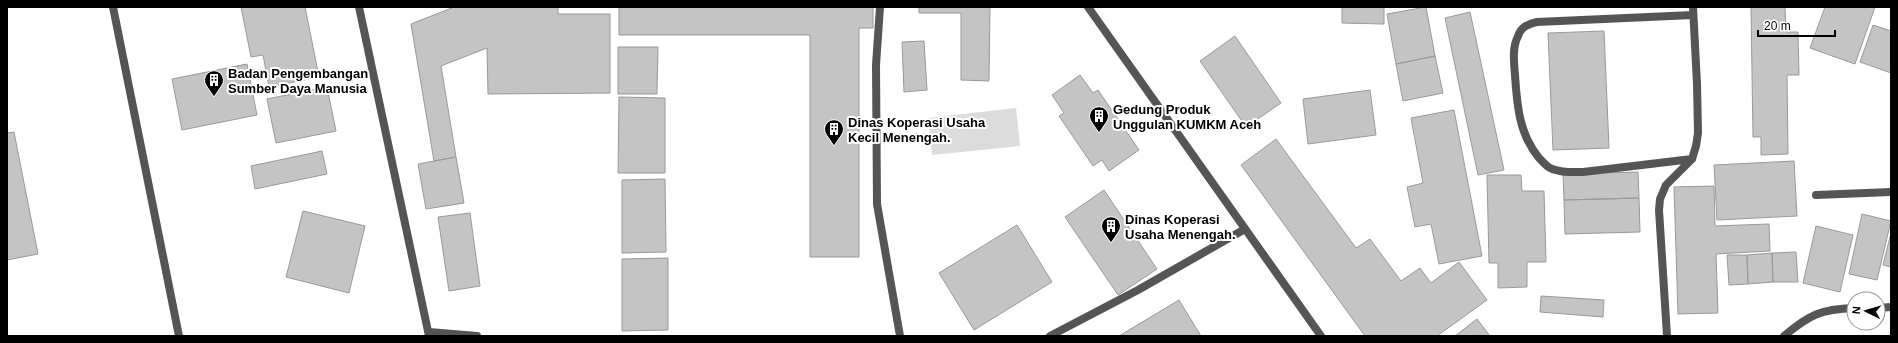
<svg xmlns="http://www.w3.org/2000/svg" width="1898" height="343" font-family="Helvetica,sans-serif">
<rect width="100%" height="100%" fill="#fff"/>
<path fill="#dcdcdc" d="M1016,108l4,38 -88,9 -4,-37z"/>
<path fill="#c4c4c4" stroke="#999" d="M241,7h64l14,70 -50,10 -6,-32 -12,2z
M454,7h104v7h52v79l-122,1 -1,-46 -46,18 15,91 -22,4 -23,-137z
M619,7h254v21h-14v229h-49v-222h-191z
M919,7h71l-1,74 -28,-1v-67h-42z
M1342,7h42v17l-42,-1z
M1426,7l9,49 -39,8 -9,-50z
M1751,7h34l1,25h12l1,43h-12l1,79 -27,1v-18h-8z
M1825,7h50l-20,57 -45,-16z
M1470,12l34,158 -26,5 -33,-157z
M1873,25l18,6v42l-31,-11z
M1604,31l5,117 -56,2 -5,-117z
M1235,36l46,67 -35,24 -46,-66z
M924,41l3,49 -23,2 -2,-50z
M618,47h40l-1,47h-39z
M1435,56l8,37 -40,8 -7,-37z
M247,64l10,51 -75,15 -10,-51z
M1080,75l13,18 5,-3 41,60 -30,21 -7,-11 -9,6 -34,-50 5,-3 -12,-18z
M327,87l9,44 -60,12 -9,-44z
M1370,90l6,45 -68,9 -5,-45z
M619,97l46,1v75h-47z
M1454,110l28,146 -43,8 -8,-40 -16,3 -8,-40 16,-4 -12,-65z
M14,132l24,122 -31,6v-127z
M1276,139l80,109 14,-9 31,42 19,-13 11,15 28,-21 28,38 -50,36h-72l-124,-171z
M322,151l5,23 -72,15 -4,-23z
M456,157l8,46 -38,6 -8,-45z
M1794,161l3,55 -80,4 -3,-55z
M1638,172l1,26 -75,2 -1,-26z
M1487,175h34l1,16h22l2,71h-19v25l-29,1v-25h-9z
M665,179l1,73 -44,1v-73z
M1714,186l1,40 54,-2 1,27 -54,3 2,59 -40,1 -4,-127z
M1104,190l53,79 -39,26 -53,-78z
M1639,198l1,34 -75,2 -1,-34z
M303,211l62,15 -16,67 -63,-16z
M470,213l10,73 -31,5 -11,-74z
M1862,214l29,7 -14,59 -28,-6z
M1017,225l35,57 -78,48 -35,-57z
M1816,226l37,9 -13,57 -37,-9z
M1891,233v34l-8,-2z
M1796,252l2,30h-25l-1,-29z
M1772,253l1,29 -25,2 -1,-29z
M1727,255h20l1,29 -19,1z
M668,258v72l-46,1v-72z
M1541,296l63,4 -1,17 -63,-5z
M1179,300l22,36h-82z
M1477,319l13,17h-35z"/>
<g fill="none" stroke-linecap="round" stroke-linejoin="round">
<path stroke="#555" stroke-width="8" d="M113,7l66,329
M359,7l70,329
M880,7l-4,58 1,139 23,132
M429,332l48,4
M1050,336l88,-46 107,-61"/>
<path stroke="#555" stroke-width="8" d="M1692,159l-109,13c-10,0 -23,1 -33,-4 -4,-2 -7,-6 -11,-10 -20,-24 -22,-53 -24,-83 -1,-13 -3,-27 3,-39 3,-9 10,-12 19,-14l156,-7
M1816,195l75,-3
M1878,308l13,-1
M1667,336l-8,-126 1,-11 6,-14 26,-26 4,-13 2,-13 -1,-49 -4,-77
M1784,336c25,-21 37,-27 70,-28"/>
<path stroke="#555" stroke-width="8" d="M1088,7l233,329"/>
</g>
<defs>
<symbol id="building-pin" viewBox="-11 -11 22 30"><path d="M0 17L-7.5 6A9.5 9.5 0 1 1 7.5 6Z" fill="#000" stroke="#fff"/><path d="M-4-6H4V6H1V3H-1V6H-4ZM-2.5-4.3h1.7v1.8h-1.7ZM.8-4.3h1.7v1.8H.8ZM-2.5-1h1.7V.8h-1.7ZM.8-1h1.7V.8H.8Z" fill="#fff"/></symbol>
</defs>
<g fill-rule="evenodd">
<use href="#building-pin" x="203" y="69" width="22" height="30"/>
<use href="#building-pin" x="1088" y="105" width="22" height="30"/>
<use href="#building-pin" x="823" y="118" width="22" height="30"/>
<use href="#building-pin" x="1100" y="215" width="22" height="30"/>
</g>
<g text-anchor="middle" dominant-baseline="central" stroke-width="4" stroke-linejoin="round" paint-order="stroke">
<g font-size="13" font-weight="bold" fill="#000" stroke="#fff" text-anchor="start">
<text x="228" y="73">Badan Pengembangan<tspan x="228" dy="15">Sumber Daya Manusia</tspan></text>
<text x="1113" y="109">Gedung Produk<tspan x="1113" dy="15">Unggulan KUMKM Aceh</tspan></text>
<text x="848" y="122">Dinas Koperasi Usaha<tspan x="848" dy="15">Kecil Menengah.</tspan></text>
<text x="1125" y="219">Dinas Koperasi<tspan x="1125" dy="15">Usaha Menengah.</tspan></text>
</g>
</g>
<rect width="1898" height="343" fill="none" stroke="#000000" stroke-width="16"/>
<g transform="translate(1866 311) rotate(275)"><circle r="19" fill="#ffffff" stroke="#999999"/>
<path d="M0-3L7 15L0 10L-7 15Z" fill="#000000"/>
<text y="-6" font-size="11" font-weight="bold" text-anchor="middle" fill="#000000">N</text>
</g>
<path d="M1758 30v6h77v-6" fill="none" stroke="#000000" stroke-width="2"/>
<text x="1764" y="30" font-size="12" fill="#000000" stroke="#ffffff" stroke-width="3" paint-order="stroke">20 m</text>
</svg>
